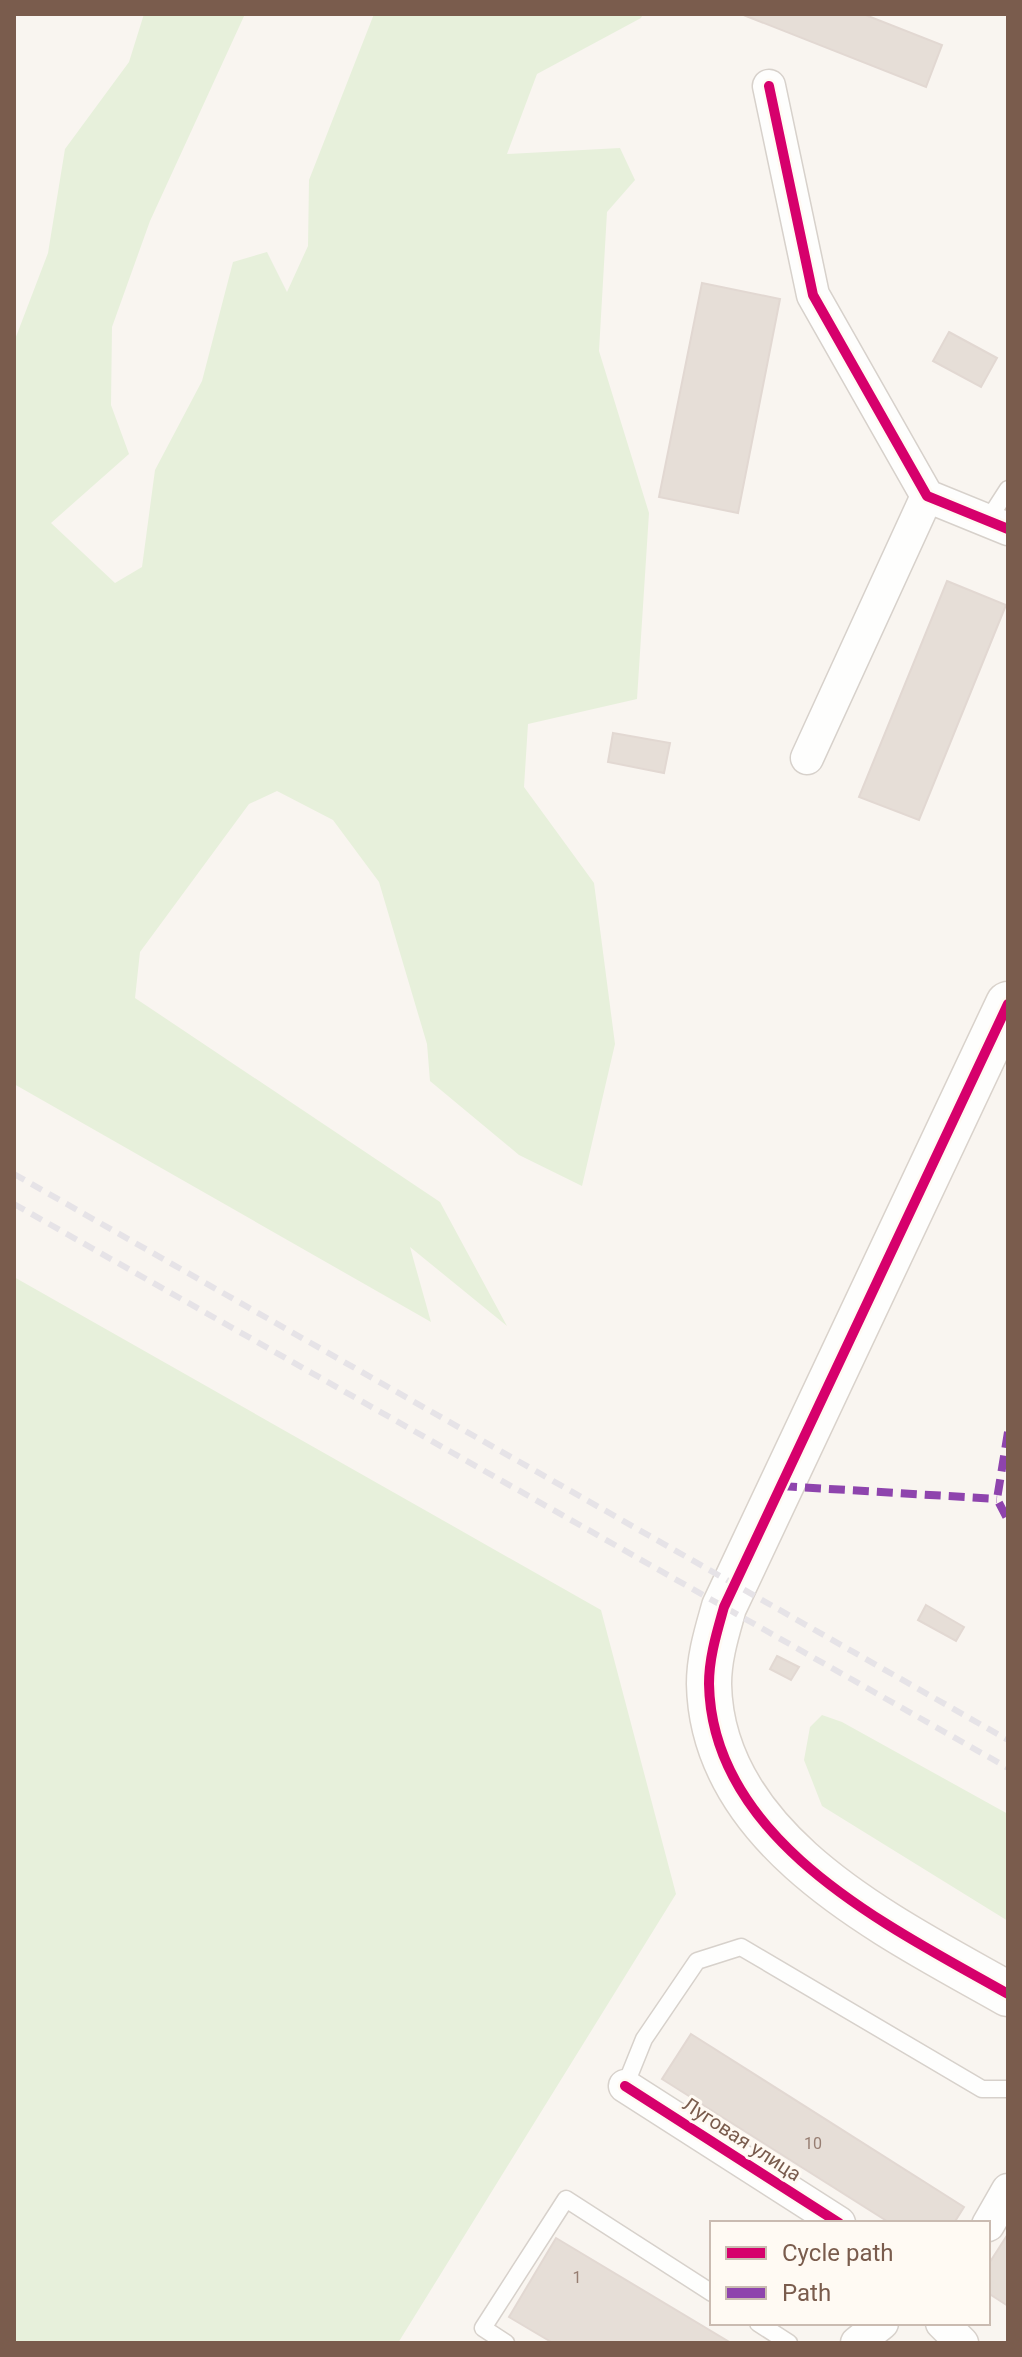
<svg xmlns="http://www.w3.org/2000/svg" width="1022" height="2357" font-family="Roboto,sans-serif">
<rect width="100%" height="100%" fill="#f9f5f0"/>
<path fill="#e7f0db" d="M144,14h101l-95,207 -38,106 -1,78 18,49 -78,69 64,60 27,-16 13,-97 47,-89 31,-119 34,-10 20,40 21,-46 1,-66 65,-166h269l-2,4 -104,56 -30,80 113,-6 15,32 -28,32 -8,139 50,162 -12,186 -109,25 -4,63 70,96 21,161 -33,142 -63,-31 -89,-74 -3,-37 -48,-162 -46,-62 -56,-29 -28,13 -109,148 -5,46 305,204 67,124 -97,-79 21,75 -417,-238v-742l34,-89 17,-104 64,-87z
M14,1277l587,333 75,284 -278,449h-384z
M822,1715l20,7 166,92v107l-186,-115 -18,-46 6,-33z"/>
<path fill="#e6ded7" stroke="#e2d8d2" stroke-width="2" d="M741,14h122l79,31 -16,42z
M702,283l78,16 -42,214 -79,-16z
M949,332l48,26 -16,29 -48,-26z
M947,581l59,24 -87,215 -60,-23z
M613,733l57,10 -6,30 -56,-11z
M926,1605l38,22 -8,14 -38,-21z
M777,1656l22,11 -8,13 -21,-11z
M691,2034l273,173 -10,16h-64l-228,-144z
M1008,2234v72l-20,-13v-28z
M556,2238l175,105h-178l-44,-26z"/>
<g fill="none" stroke-linecap="round" stroke-linejoin="round">
<defs>
<path id="lane" d="M988,520l20,-31
M625,2086l19,-47 53,-78 44,-14 241,142h26
M758,2323l31,20
M506,2343l-23,-15 83,-129 146,94"/>
<path id="street" d="M769,86l44,209 114,201 81,33
M807,758l120,-262
M625,2086l214,137
M988,2225l20,-35
M942,2323l20,20
M857,2343l25,-20"/>
<path id="secondary" d="M1008,1004l-284,603c-7,25 -15,50 -15,77 3,158 181,243 299,310"/>
</defs>
<use href="#lane" stroke="#d7d1cb" stroke-width="19"/>
<use href="#street" stroke="#d7d1cb" stroke-width="35"/>
<use href="#secondary" stroke="#d9d2cb" stroke-width="47"/>
<use href="#lane" stroke="#fefefd" stroke-width="16"/>
<use href="#street" stroke="#fefefd" stroke-width="32"/>
<use href="#secondary" stroke="#fefefd" stroke-width="44"/>
<path stroke="#e6e3e7" stroke-width="6" stroke-dasharray="12 8" stroke-linecap="butt" d="M14,1174l994,566
M14,1204l994,564"/>
<path stroke="#8e44ad" stroke-width="8" stroke-dasharray="16 8" stroke-linecap="butt" d="M1008,1432l-11,67 11,21
M781,1486l216,13"/>
<defs>
<path id="cycleway" d="M769,86l44,209 114,201 81,33
M1008,1004l-284,603c-7,25 -15,50 -15,77 3,158 181,243 299,310
M625,2086l214,137"/>
</defs>
<use href="#cycleway" stroke="#fffaf3" stroke-width="15"/>
<use href="#cycleway" stroke="#d6006c" stroke-width="10"/>
</g>
<g text-anchor="middle" dominant-baseline="central" stroke-width="6" stroke-linejoin="round" paint-order="stroke">
<g font-size="16" fill="#977e72">
<text x="813" y="2143">10</text>
<text x="577" y="2277">1</text>
</g>
<g font-size="20" fill="#7a5c4d" stroke="#fffaf3">
<text transform="translate(742 2139) rotate(33)">Луговая улица</text>
</g>
</g>
<rect width="1022" height="2357" fill="none" stroke="#7a5c4d" stroke-width="32"/>
<rect x="710" y="2221" width="280" height="104" fill="#fffaf3" stroke="#cabbb1" stroke-width="2"/>
<rect x="726" y="2247" width="40" height="12" fill="#d6006c" stroke="#cabbb1" stroke-width="2"/>
<text x="782" y="2261" font-size="24" fill="#7a5c4d">Cycle path</text>
<rect x="726" y="2287" width="40" height="12" fill="#8e44ad" stroke="#cabbb1" stroke-width="2"/>
<text x="782" y="2301" font-size="24" fill="#7a5c4d">Path</text>
</svg>
